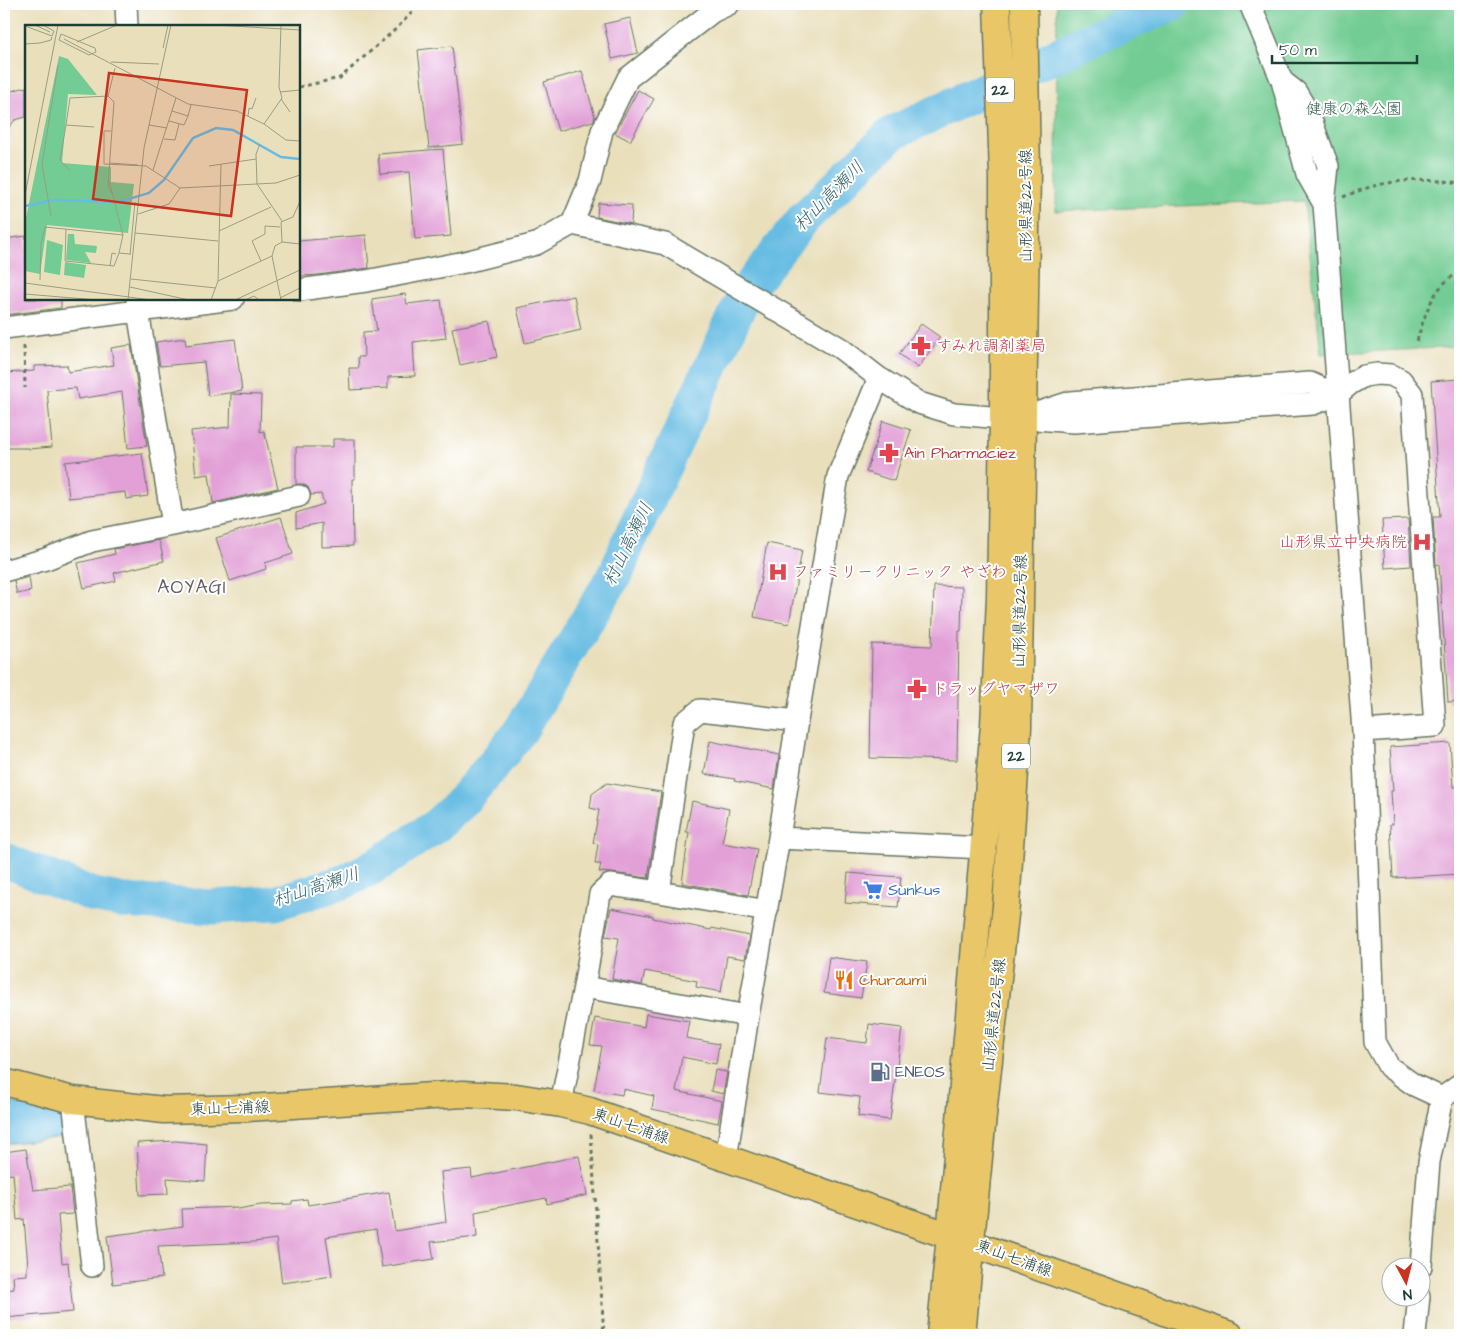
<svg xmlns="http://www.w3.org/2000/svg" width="1464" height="1339" font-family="'Architects Daughter','Klee One',sans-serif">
<rect width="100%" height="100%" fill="#fff"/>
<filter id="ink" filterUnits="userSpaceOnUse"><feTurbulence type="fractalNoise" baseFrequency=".02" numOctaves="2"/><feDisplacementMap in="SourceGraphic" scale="10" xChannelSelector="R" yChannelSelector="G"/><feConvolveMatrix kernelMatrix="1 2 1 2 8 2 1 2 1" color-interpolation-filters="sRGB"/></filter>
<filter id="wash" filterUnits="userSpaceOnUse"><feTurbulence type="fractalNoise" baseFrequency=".0096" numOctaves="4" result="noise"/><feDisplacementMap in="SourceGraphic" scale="20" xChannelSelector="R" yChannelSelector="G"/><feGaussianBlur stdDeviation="1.12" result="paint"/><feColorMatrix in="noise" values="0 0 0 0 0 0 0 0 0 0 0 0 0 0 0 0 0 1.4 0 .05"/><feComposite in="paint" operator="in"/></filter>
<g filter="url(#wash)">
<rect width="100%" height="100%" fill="#e9dfbb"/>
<path fill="#72cc93" stroke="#488464" d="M1057,4h403v343l-139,7 -17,-153 -248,10z"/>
<path fill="#66bce3" stroke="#427c8c" d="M4,1100l61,16 -1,21 -60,7z"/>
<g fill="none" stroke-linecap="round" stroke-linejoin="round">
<path stroke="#66bce3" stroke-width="35" d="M4,860l90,35 30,6 89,6 62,-4 71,-22 33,-17 58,-39 21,-19 36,-42 26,-33 97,-160 12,-30 118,-251 57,-72 87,-84 191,-91 90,-39"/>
</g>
<g id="blocks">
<path fill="#e2a0d7" d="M630,18l8,35 -26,6 -8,-35z
M452,46l11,98 -34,4 -11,-98z
M582,71l13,46 -2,4 -35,10 -14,-49z
M26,87v30l-11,3 -11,13v-40z
M638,90l16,9 -24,42 -15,-8z
M443,149l8,87 -36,3 -6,-67 -29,2 -2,-20z
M598,203l34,2 -1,19 -34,-7z
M366,235l3,33 -51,7 -19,1v-35z
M26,236v63h35v9l-57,7v-76z
M405,294l2,10 34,-4 5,38 -33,4 2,34 -27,1v11l-38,2 -1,-22h10l-1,-11h6l-1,-25 14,-1 -5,-32z
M574,296l7,34 -56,13 -8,-35z
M489,321l8,36 -37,8 -8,-37z
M921,324l19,13 -22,31 -19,-14z
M185,338l1,7 49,-6 7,52 -34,5 -4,-34 -44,4 -4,-24z
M131,345l16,101 -19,2 -6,-56 -44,7 -2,-11 -29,2 5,57 -23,2v-1h-25v-75l30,-2v-5l33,-1 1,7 46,-7 -3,-17z
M1460,379v322l-12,1 -9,-138 -3,1 -3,-48h7l-9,-136z
M231,394l30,1 -1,37 4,-1 14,57 -65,15 -4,-29 -13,2 -5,-45 39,-4z
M883,421l28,9 -17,51 -28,-9z
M333,439h22v40h-3l1,67 -31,1v-24l-26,5v-15l28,-9 -3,-10 -10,1 -3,-8 -6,-3h-6v-37h37z
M142,453l6,43 -22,3 -1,-7 -56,6 -4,-36z
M281,517l12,37 -28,9 1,6 -36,12 -14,-43z
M1408,519l3,47 -26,2 -3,-48z
M159,540l5,21 -50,12 2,8 -32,7 -6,-25 37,-9 -1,-5z
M767,543l35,7 -13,74 -35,-7z
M29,577l2,14 -14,3 -3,-13z
M934,586l28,1 -1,44h-2l-2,129 -87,-2 2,-114 60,2z
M710,741l69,14 -5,34 -40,-8 1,-2 -31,-5z
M1450,743l3,44h6l1,23h-2l2,64 -67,4 -3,-54h3l-2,-33h2l-3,-44z
M607,783l54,9 -13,86 -36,-5 -13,-1 2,-8h-6l3,-20 -5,-1 6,-33 -9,-2 2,-14z
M692,801l37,8 -7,34 35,6 -9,46 -66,-12 7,-51h-3z
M848,873l53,4 -3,30 -53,-4z
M611,908l42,8v2l58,12 1,-2 37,8 -4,23 -18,-3 -6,36 -25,-5 1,-6 -52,-10 -3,14 -30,-6 7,-41 -14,-2z
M829,957l38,5 -6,36 -37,-5z
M646,1014l43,7 -3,17 33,6 -3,20 -34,-7 -6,34 46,10 -4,22 -66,-14 2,-13 -31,-7 -1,6 -28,-5 8,-44 -12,-1 5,-27 49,9z
M869,1024l33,4 -12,92 -32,-4 2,-19 -40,-5 7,-54 40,5z
M715,1070l12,2 -4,22 -12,-3z
M176,1141l31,3 -2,37 -38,-3 1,16 -28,1 -3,-52z
M26,1149l7,41 37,-3 3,27 -15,1 4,48 6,-1 5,50 -69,6v-28l10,-1 -1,-13 14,-1v-9h1l-4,-47 -7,1 -4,-46 -9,1v-23z
M579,1156l8,39 -40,9 -1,-6 -71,14 2,25 -46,5 3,17 -52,8 -6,-38 -50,8 6,39 -50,7 -6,-44 -22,3 -96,4 4,32 -49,6 -6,-48 76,-10 -1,-17 56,-2v2l23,-4 31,-1v-3l15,-2 1,6 81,-13 6,39 51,-9 -5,-50 30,-3 1,9z"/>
</g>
</g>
<g filter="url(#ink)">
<use href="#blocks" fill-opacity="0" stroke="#667663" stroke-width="1"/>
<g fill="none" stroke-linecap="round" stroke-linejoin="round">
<defs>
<path id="minor" d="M126,4l1,22
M1250,4l32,77 25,93 17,30
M1282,81l14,11 13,22 19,52 -4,38 39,527 12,311 14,25 25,18 28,13
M572,224l18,-43 12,-50 26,-53 84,-66 17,-8
M299,290l67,-9 99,-19 71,-18 36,-20 93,20 175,104 39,30 40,25 35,11 49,4h21l50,4 239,-18 24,-9 13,-11 14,-8 13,-2 14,1 10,5 11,14 23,332 -72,5
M137,299l1,12 35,214
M4,328l229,-29
M1031,415l40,-13 239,-19 27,12
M4,571l42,-12 46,-18 81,-16 126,-29
M779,838l205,10
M659,892l25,-169 16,-13 97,11
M584,987l16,-93 10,-9 49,7 108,19
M73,1100l19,166
M561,1104l23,-117 164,29
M726,1159l22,-143 31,-178 18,-117 41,-245 41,-98
M1421,1266l8,-104 13,-64 18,-13
M1415,1335l4,-39"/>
<path id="major" d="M4,1082l69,18 91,10 83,-2 216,-14 53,3 45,7 29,7 360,125 280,99
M940,1335l10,-99 44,-511 6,-127 3,-180v-241l-6,-173
M962,1335l22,-230 22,-199 12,-178 9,-555 -3,-169"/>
</defs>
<use href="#minor" stroke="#667663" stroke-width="24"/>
<use href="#major" stroke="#667663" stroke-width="29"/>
<path stroke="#667663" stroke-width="3" stroke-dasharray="4 4" stroke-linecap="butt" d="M299,87l41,-9 57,-50 23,-24
M1343,197c15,-6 30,-12 46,-14 19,-4 52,-3 71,0
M1417,341c8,-27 16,-56 43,-69
M24,346l1,42
M591,1134l13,201"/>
<use href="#minor" stroke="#fff" stroke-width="21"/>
<use href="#major" stroke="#e9c769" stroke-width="26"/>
</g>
</g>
<defs>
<symbol id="pharmacy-bare" viewBox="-9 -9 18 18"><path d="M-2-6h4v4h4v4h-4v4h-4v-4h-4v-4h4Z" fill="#e0444e" stroke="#fff" stroke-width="2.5" paint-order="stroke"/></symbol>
<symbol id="hospital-bare" viewBox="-9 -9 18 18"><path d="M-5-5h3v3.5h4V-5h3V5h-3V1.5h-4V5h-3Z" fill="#e0444e" stroke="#fff" stroke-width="2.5" paint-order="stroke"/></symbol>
<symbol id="supermarket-bare" viewBox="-9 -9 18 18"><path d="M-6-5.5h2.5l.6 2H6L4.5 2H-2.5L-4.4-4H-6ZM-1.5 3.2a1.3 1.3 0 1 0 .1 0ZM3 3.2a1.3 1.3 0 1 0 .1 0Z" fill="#3f7fe0" stroke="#fff" stroke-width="2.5" paint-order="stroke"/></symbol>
<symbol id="restaurant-bare" viewBox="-9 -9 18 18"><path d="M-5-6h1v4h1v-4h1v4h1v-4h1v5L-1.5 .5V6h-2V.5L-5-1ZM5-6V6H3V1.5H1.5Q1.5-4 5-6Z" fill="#e8710a" stroke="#fff" stroke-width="2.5" paint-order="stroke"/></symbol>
<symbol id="fuel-bare" viewBox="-9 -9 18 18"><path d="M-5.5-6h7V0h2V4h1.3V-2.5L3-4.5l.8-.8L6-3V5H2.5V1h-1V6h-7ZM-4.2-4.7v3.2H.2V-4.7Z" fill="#5c6f8a" stroke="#fff" stroke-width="2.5" paint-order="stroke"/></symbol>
</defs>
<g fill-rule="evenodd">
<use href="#pharmacy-bare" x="907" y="332" width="28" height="28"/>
<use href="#pharmacy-bare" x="875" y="439" width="28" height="28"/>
<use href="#hospital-bare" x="1408" y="528" width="28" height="28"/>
<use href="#hospital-bare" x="764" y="558" width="28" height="28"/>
<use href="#pharmacy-bare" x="903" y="675" width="28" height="28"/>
<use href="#supermarket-bare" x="859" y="876" width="28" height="28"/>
<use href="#restaurant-bare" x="830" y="966" width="28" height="28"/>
<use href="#fuel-bare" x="866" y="1058" width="28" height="28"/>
</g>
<g text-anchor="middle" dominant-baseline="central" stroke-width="4" stroke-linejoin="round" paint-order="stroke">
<g fill="#fff" stroke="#627771" stroke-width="1">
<rect x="986" y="77.5" width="28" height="25" rx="4"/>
<rect x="1002" y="743.5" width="28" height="25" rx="4"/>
</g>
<g font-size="15" font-weight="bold" fill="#1f3d34">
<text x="1000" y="90">22</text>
<text x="1016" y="756">22</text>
</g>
<g font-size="16" fill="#34614c" stroke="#fff">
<text x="1354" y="109">健康の森公園</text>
</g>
<g font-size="16" fill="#1f3d34" stroke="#fff">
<text transform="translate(1026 206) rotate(-90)">山形県道22号線</text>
<text transform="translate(1020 611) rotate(-89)">山形県道22号線</text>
<text transform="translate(994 1015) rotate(-84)">山形県道22号線</text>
<text transform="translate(230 1108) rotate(-2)">東山七浦線</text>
<text transform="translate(631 1126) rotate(19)">東山七浦線</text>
<text transform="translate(1014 1258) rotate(20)">東山七浦線</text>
</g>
<g font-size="16" fill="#be3a42" stroke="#fff" text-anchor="start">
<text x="936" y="346">すみれ調剤薬局</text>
<text x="904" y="453">Ain Pharmaciez</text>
<text x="1407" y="542" text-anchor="end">山形県立中央病院</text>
<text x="793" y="572">ファミリークリニック やざわ</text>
<text x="932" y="689">ドラッグヤマザワ</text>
</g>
<g font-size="16" fill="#366cbe" stroke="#fff" text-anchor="start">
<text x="888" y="890">Sunkus</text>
</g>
<g font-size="16" fill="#c56008" stroke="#fff" text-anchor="start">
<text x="859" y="980">Churaumi</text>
</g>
<g font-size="16" fill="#4e5e75" stroke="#fff" text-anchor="start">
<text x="895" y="1072">ENEOS</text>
</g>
<g font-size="18" font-style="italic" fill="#346369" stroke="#fff">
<text transform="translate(829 196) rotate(-45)">村山高瀬川</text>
<text transform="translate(628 544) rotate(-64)">村山高瀬川</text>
<text transform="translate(316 887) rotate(-18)">村山高瀬川</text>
</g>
<g font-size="19" letter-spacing="1" fill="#63606d" stroke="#fff">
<text x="192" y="587">AOYAGI</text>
</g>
</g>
<g transform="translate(25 25)">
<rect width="275" height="275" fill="#e9dfbb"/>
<path d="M34,31l9,3 29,36 -29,-1 -6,69 49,4v15l23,2 -6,49 -81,-8 -7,49 -15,-3v-48zM43,209h6l1,10 22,2 -1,7 -11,-1 6,11 -25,-3zM22,215l16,5 -3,30 -16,-3zM40,237l21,3 -2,13 -20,-3z" fill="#72cc93"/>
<path fill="none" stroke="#66bce3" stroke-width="2.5" d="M0,181l29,-6 65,2 30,-9 15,-13 29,-42 23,-10 17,2 48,27 19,2"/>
<path fill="none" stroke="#989e85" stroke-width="1" d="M10,0l15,7M190,0l85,5M0,1l27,10 2,-5 -11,-6M36,9l34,14 1,4 -7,3 -30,-15zM39,14l124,65 49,7 27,13 22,16 14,1M52,17l40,-17M0,19l15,-1 11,-3 1,-3M138,23l5,-23M86,37l48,2M255,67l20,-2M83,71l6,6 -6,83 3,8M256,74l9,13M147,86l16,5 3,-11M223,91l1,-8 3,1 4,-11M144,96l15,4 4,-9M239,99l18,-26 -3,-11 2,-62M41,100l4,-27 38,-2 7,-28M124,100l18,3M86,106h-7v33l42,2 34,22 96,-5 24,-8M139,114l11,1 4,-16M235,119l-4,10 1,30 25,37M85,138l28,2M184,141l47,-7M128,145l23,-72M45,146l-10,-11 6,-35 28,2M84,156l14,54M0,170l33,-170M113,189l31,-10 11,-16M26,191l-9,-51 16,-100M41,204l-1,32 49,5 5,-13M194,206l52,-24M110,208l83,8M257,217l-1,-20 12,-5 7,-16M105,230l5,-53M247,231l3,-10 7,-4 18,2M236,236l-9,-20 13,-7v-8l15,1M85,241l2,-13 4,1M106,254l85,9M15,255l1,-36 4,-17 78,8 -4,18 11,1M193,256l54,-25 9,44M0,258l126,17M105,262l59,13M0,269l72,6M255,273l20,-10M103,275l16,-152 27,-123M186,275l7,-19 3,-117M210,275l65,-30M220,275l9,-4 5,4"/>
<path fill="#c8321e" fill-opacity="0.15" stroke="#c8321e" stroke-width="2.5" d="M84,48l138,17 -16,126 -138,-17z"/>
<rect width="275" height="275" fill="none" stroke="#1f3d34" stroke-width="2.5"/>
</g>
<rect width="1464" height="1339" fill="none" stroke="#fff" stroke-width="20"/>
<g transform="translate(1406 1282) rotate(173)"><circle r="24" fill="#ffffff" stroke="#a5b1ae"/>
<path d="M0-4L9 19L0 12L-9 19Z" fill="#c8321e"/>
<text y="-8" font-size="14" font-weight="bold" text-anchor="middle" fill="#1f3d34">N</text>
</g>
<path d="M1272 55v8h145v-8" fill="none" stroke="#1f3d34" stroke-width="2.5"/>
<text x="1279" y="55" font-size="15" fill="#1f3d34" stroke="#ffffff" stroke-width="4" paint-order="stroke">50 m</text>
</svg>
